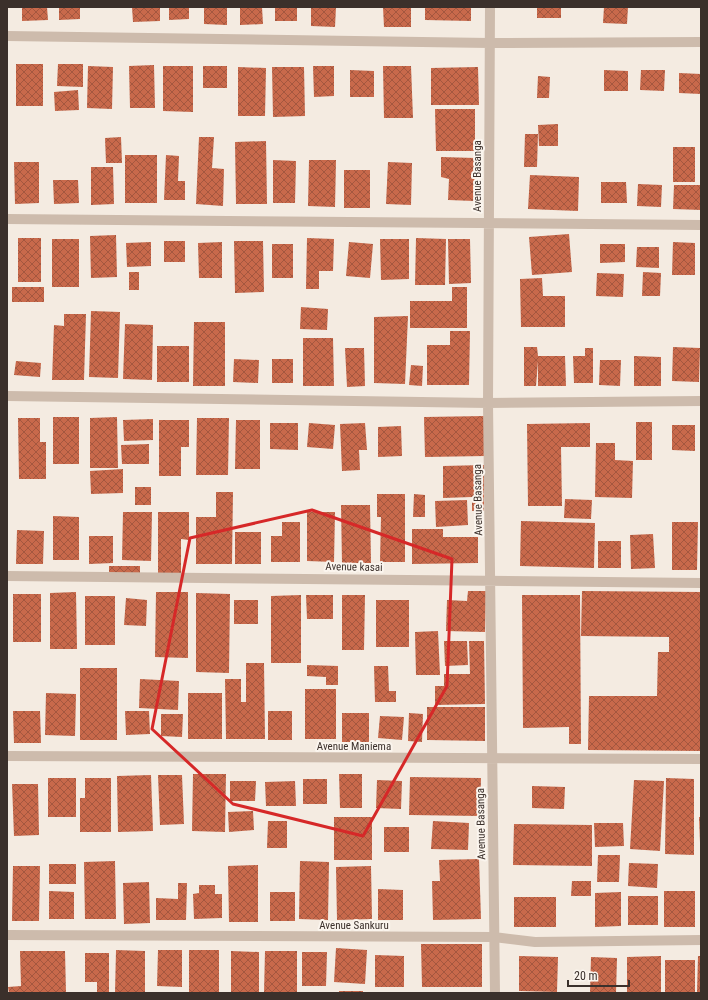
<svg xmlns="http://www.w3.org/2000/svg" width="708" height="1000" font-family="'Roboto Condensed',sans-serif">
<defs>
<pattern id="building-cross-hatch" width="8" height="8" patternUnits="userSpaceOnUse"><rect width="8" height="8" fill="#c8694b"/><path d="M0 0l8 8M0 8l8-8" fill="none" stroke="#a4573f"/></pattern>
</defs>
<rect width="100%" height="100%" fill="#f4ebe1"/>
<path fill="url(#building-cross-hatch)" d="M22,7h25l1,13 -26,1z
M59,7h21v12l-21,1z
M132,7h28v14l-27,1z
M169,7h20v12l-20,1z
M204,7h23v18l-23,-1z
M240,7h22l1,17 -23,1z
M275,7h22v14h-22z
M311,7h25l-1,20 -24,-1z
M383,7h28v20h-27z
M425,7h46v14l-46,-1z
M537,7h24v11h-24z
M604,7h24l-1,17 -24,-1z
M16,64h27v42h-27z
M58,64h25v23l-26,-1z
M154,65l1,43h-25l-1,-42z
M88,66l25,1 -1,42 -25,-1z
M163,66h30v46l-30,-1z
M203,66h24v22h-24z
M313,66h21v30l-20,1z
M383,66h28l2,52h-29z
M238,67l28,1 -1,48h-27z
M272,67h32l1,49 -32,1z
M478,67l1,38h-48v-37z
M350,70l24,1v26h-24z
M604,70l24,1v20h-24z
M641,70h24l-1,21 -24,-1z
M679,73l22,1v20l-22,-1z
M538,76l12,1 -1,21h-12z
M78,90l1,20 -24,1 -1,-19z
M435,109h40v42h-39z
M558,124v22h-19l-1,-21z
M525,134h13l-1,33h-13z
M121,137l1,26h-16l-1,-25z
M199,137h15l-2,31 12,1 -1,37 -27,-2z
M266,141l1,63h-31l-1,-62z
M673,147h22v35h-22z
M125,155h32v48h-32z
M166,155l13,1 -1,25h7v19h-21z
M441,157l34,1 -1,43 -26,-1 1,-21 -8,-2z
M273,160l23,1 -1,42h-22z
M309,160h27l-1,47 -27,-1z
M14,162h25v41l-24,1z
M388,162l24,1 -1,42 -25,-1z
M91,167h22l1,37 -23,1z
M344,170h26v38h-26z
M530,175l49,2 -1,34 -50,-2z
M53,180h25l1,23 -25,1z
M601,182h25l1,21h-26z
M638,184l24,1 -1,22 -24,-1z
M674,185h27v25l-28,-1z
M569,234l3,38 -40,3 -3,-38z
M116,235l1,42 -26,1 -1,-42z
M18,238h23v44h-23z
M307,238l27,1 -1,32h-14v18h-13z
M416,238l30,1 -1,46h-30z
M52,239h27v48h-27z
M380,239h29v40l-28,1z
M448,239h22l1,44 -22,1z
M164,241h21v21h-21z
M234,241h29l1,51 -29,1z
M151,242v24l-24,1 -1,-24z
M222,242v36h-23l-1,-35z
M349,242l24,2 -3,34 -24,-2z
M673,242l22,1v32h-23z
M272,244h21v34h-21z
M600,244h25v18l-25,1z
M637,247h22v21l-23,-1z
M129,272h10v18h-10z
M643,272l18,1 -1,23h-18z
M597,273l27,1 -1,23 -27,-1z
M542,278l1,18h22v31h-44l-1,-48z
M12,287h32v15h-32z
M452,287h15v41h-57v-27h42z
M301,307l27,2 -1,21 -27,-1z
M91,311l29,1 -2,66 -29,-1z
M64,314h22l-2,66h-32l2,-55 10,1z
M408,316l-3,68 -31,-1v-66z
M194,322h31v64h-32z
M125,324l28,1 -1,55 -29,-1z
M450,331h20l-1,54h-42v-40h23z
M303,338h30l1,48h-31z
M157,346h32v36h-32z
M524,347h13l1,9h27l1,30h-28v-25l-2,25h-12z
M673,347l27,1 -1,34 -27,-1z
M345,348h19l1,38 -18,1z
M585,348h8v35h-19l-1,-27h12z
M634,356l27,1v29h-27z
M234,359l25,1 -1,23 -25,-1z
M272,359h21v24h-21z
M600,360h21l-1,26 -21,-1z
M16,361l25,2 -1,14 -26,-2z
M411,365l12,1 -1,20 -13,-1z
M486,416v40l-61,1 -1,-40z
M53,417h26v47h-26z
M117,417l1,51h-28v-50z
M18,418h22v24h6v37h-27z
M197,418h32l-1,57h-32z
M153,419v21l-29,1 -1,-21z
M159,420h30v27h-8v29h-22z
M236,420h24v49h-25z
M636,422h16v38h-16z
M270,423h28v27l-28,-1z
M309,423l26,2 -2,24 -26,-2z
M365,423l2,27h-8l1,20 -18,1 -2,-47z
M590,423v24h-29l1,59h-34l-1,-82z
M672,425h23v26l-23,-1z
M401,426l1,30 -24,1v-30z
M596,443h19v17l18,1 -1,37 -37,-1z
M149,444v20h-27l-1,-19z
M484,465v46h-12v-14l-29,1v-32z
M123,469v24l-32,1 -1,-23z
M135,487h16v18h-16z
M216,492h17l-1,72h-36v-47h20z
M377,494h28v68h-25l1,-45h-4z
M414,494l11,1v22h-12z
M565,499l27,1 -1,19 -27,-1z
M467,500l1,25 -32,2 -1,-26z
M341,505h29l1,58h-29z
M123,512h29l-1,49 -29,-1z
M158,512h31v28l-8,-1v34h-23z
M307,512h28l-1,50 -27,-1z
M53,516l26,1v43h-26z
M521,521l74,2 -1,45 -74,-2z
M282,522h18v40h-29v-26h11z
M672,522h26l-1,48h-25z
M412,529h31v8h35v26l-66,1z
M17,530l27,1 -1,33h-27z
M235,532h26v32h-26z
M653,534l2,34 -24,1 -1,-34z
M89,536h24v27l-24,1z
M598,541h23v27h-23z
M109,566h31v8h-31z
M468,591h18l-1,41 -39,-1 1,-31 20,1z
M582,591l119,1 -1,159 -112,-1 1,-54h68l1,-44h11v-15l-88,-1z
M76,592l1,57h-27v-56z
M156,592h32v66l-33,-1z
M196,593l34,1 -1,79 -33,-1z
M13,594h28v48h-28z
M301,595v68h-30v-67z
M306,595h27v24h-26z
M342,595h23l-1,55h-22z
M522,595h58l1,149h-12v-17l-46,1z
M85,596h30v49h-30z
M126,598l21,2 -1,26 -22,-1z
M234,600h24v24h-24z
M376,600h33v47h-33z
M438,631l2,44h-24l-1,-43z
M444,641h23l1,24 -23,1z
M469,641h15l1,63 -50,1v-19h9v-12h26z
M246,663h18l1,76h-39l-1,-60h16v23h5z
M307,665l31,1v19h-12v-8l-19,-1z
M374,666h14l1,25h7v11h-21z
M80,668h37v72h-37z
M140,679l39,2 -1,29 -39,-2z
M305,689h31v50h-31z
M46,693l30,1 -1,42 -30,-1z
M188,693h34v46h-34z
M427,707h58v34l-58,-1z
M13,711h27l1,32h-27z
M125,711h24l1,23 -24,1z
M268,711h24v29h-24z
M342,713h27v29h-27z
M409,713l14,1 -1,28 -14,-1z
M161,714h22l-1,23 -21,-1z
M380,716l24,1 -2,23 -24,-2z
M193,774h33l-1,58 -33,-1z
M339,774h23v34h-22z
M151,775l2,56 -35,1 -1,-56z
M158,775h24l2,49 -24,1z
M410,777l71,1 -1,38 -71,-1z
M48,778h28v39h-28z
M85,778h26v54h-31v-34h5z
M666,778l28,1v76l-29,-1z
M303,779h24v25h-24z
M377,780l25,1 -1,28 -25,-1z
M634,780l30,1 -4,70 -30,-2z
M230,781h26l-1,20h-25z
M295,781l1,25h-30l-1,-24z
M12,784h26l1,51 -25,1z
M532,786l33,1 -1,22 -32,-1z
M253,811l1,19 -25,2 -1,-20z
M334,817h38v43h-38z
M699,817h2v26h-1z
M268,821h19v27h-20z
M433,821l36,2 -1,27 -37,-1z
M594,823h29l1,23 -29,1z
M514,824l78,1v41l-79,-1z
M384,827h25v25h-25z
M598,855h22l-1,27h-22z
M479,859l2,60 -48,1 -1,-39h8l-1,-21z
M115,861l1,58h-31l-1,-57z
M300,861l29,1 -1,58 -29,-1z
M629,863l29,1 -1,24 -29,-2z
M49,864h27v20h-27z
M258,865v57h-29l-1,-56z
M13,866h27l-1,55h-27z
M371,866l1,53 -35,1 -1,-53z
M572,881h19v15h-20z
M149,882l1,41 -26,1 -1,-41z
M178,883h9l-1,37h-30v-22l22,1z
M199,885h16v9h7v24l-28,1 -1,-25 6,-1z
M378,889l25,1v30h-25z
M49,891l25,1v27h-25z
M664,891h31v36h-31z
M270,892h25v29h-25z
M621,892v34l-26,1v-34z
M628,896h30v29h-30z
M514,897h42v30h-42z
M421,944h61v43h-60z
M336,948l31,2 -2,34 -31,-2z
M116,950l29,1v42h-30z
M158,950h24v37l-25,-1z
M189,950h30v42h-30z
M20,951h45l1,42h-57l-1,-6 13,-1z
M231,951l28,1v41h-28z
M265,951h32v42h-33z
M302,952h25l-1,34h-24z
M85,953h24v40h-12v-11h-12z
M375,955l29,1v31h-29z
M519,956l39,1 -1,35 -38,-1z
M661,956v37h-34v-36z
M698,956h3v37h-4z
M591,957l26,1 -1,35h-26z
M665,960h30v33h-30z
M339,991h24v2h-24z"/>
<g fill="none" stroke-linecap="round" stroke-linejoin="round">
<path stroke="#cdbbac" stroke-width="10" d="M490,7l-2,396 7,590
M7,36l482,7 212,-1
M7,219l694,6
M7,396l481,7 213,-2
M7,576l694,7
M7,756l694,3
M7,935l487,2 41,5 166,-2"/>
</g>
<path fill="none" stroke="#d62828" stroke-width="3" stroke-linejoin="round" d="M312,510l140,49 -5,127 -84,150 -130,-32 -81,-75 38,-191z"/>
<g text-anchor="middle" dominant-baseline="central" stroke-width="4" stroke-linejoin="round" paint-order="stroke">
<g font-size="11" fill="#3b302b" stroke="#fbf5ee">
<text transform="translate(477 176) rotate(-90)">Avenue Basanga</text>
<text transform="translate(478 500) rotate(-91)">Avenue Basanga</text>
<text transform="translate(354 567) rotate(1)">Avenue kasai</text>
<text x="354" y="746">Avenue Maniema</text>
<text transform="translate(481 824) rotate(-91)">Avenue Basanga</text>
<text x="354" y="925">Avenue Sankuru</text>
</g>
</g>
<rect width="708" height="1000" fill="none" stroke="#3b302b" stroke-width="16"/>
<path d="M568 980v6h61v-6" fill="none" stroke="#3b302b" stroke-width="2"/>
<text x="574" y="980" font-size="12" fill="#3b302b" stroke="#fbf5ee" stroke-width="3" paint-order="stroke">20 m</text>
</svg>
